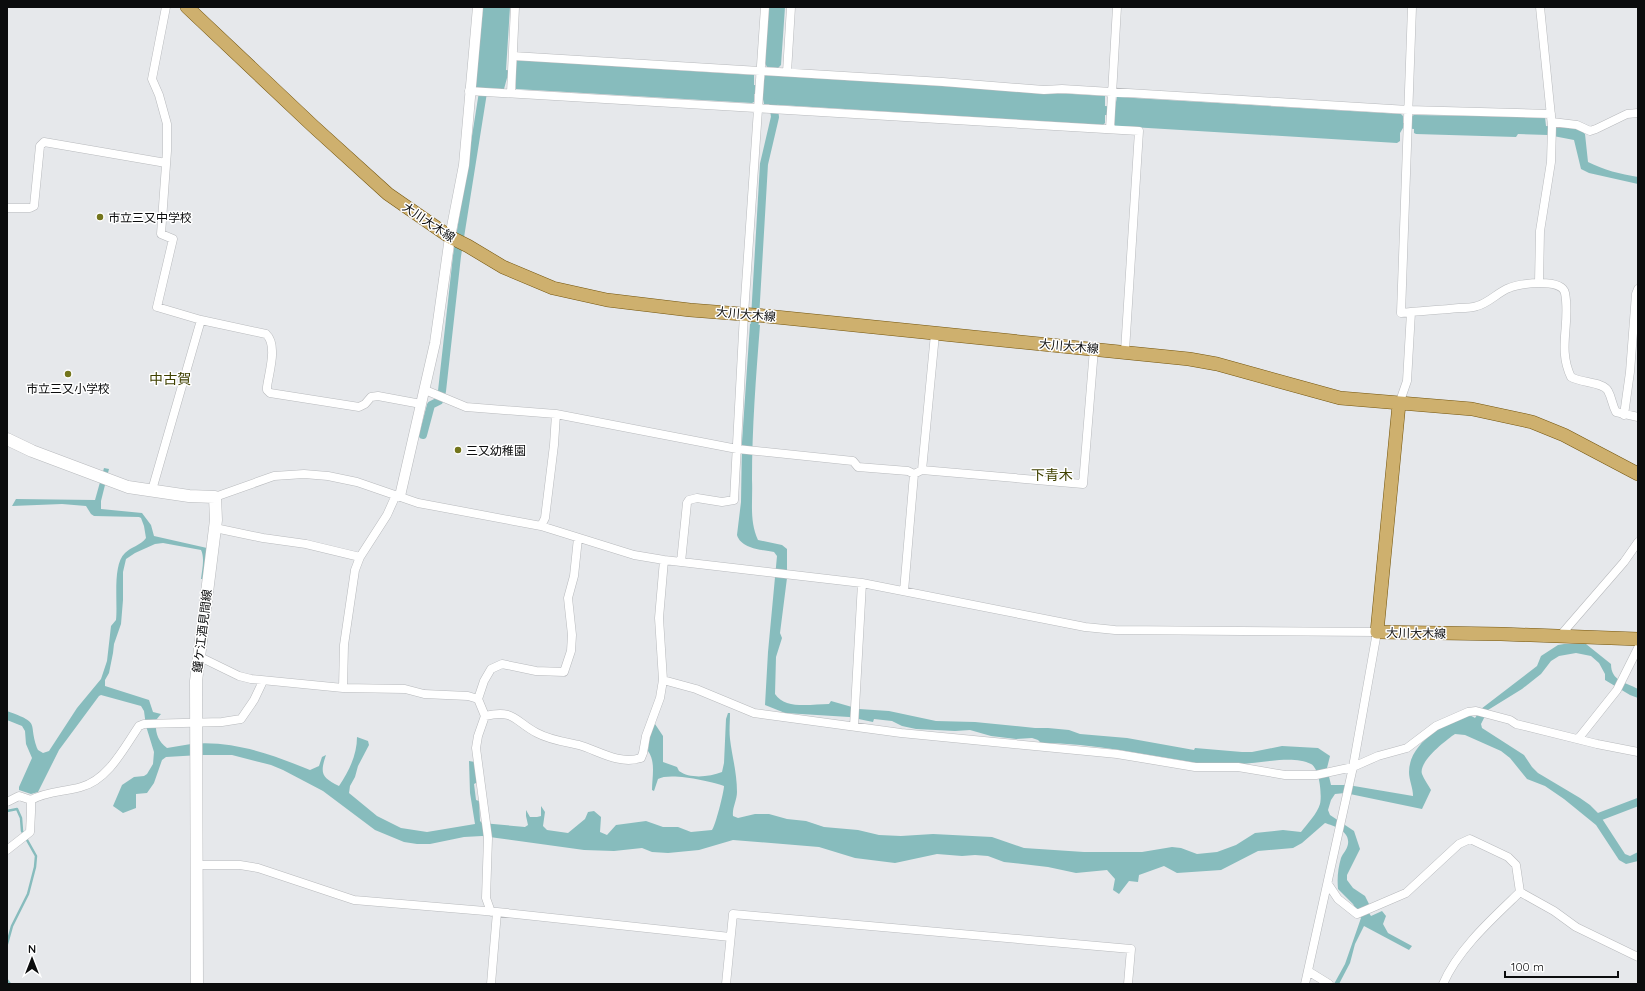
<svg xmlns="http://www.w3.org/2000/svg" width="1645" height="991" font-family="Quicksand,'Noto Sans JP',sans-serif">
<rect width="100%" height="100%" fill="#e6e8eb"/>
<path fill="#87bcbd" d="M483,7h27l-4,63 10,1v-9l2,-2 236,15v10l9,1 2,-11 340,21v10l10,1 2,-10 284,17 2,2v7h9v-7l2,-1 130,2h1l1,9 8,1v-2l24,3 7,6 3,28c16,8 32,12 50,15v7l-49,-11 -8,-4 -7,-29 -26,-5 -30,-1 -2,3 -100,-3 -2,-1v-4l-11,-1 -3,5v8l-3,2 -282,-17 -1,-2v-8l-9,-1v8l-2,2 -339,-21 -2,-10h-8v8l-2,1 -236,-14 -1,-11h-8l-3,11 -28,-1 -2,-4 4,-44 2,-1z
M768,7h17l-4,58 -3,3 -11,-1 -2,-4z
M750,324l10,1c-4,51 -8,103 -8,155 1,21 -3,40 6,60l24,5 5,4v29l-7,55 2,5 -6,19 -1,37c10,16 37,10 54,10l2,-3 28,8 30,2 47,10 39,1 60,6h13l21,2 11,4 47,4 67,12 1,-2 47,4h10l30,-6 36,2 12,8 -3,12 4,17h17l65,11c0,-8 -4,-16 -4,-24 0,-29 36,-49 59,-58l7,4 6,-9 56,-43 4,-10 17,-11 6,-1h22l25,20c0,17 14,18 27,25v9l-8,-3 -25,-15v-6l-6,-11 -8,-7 -15,-3 -17,3 -8,5 -10,13 -19,15 -34,21 -7,14 1,4 42,27 8,12 6,6 42,25 10,7 9,9 26,40 5,2 8,-4v9l-12,3 -7,-4 -23,-35 -32,-26 -19,-13 -18,-7 -17,-21 -9,-7 -36,-16 -10,-1c-9,6 -37,28 -33,40 2,5 6,11 9,16l-9,19 -77,-16 -10,1 -4,6 -3,10 2,5 24,16 6,18 -13,26v5l6,8 12,8 4,8 -4,3 6,9 11,-5 4,5 -3,8 5,9 24,13 -3,4 -45,-24 -9,18 -5,19 -11,21h-5l11,-20 16,-46 -8,-14 -15,-15c-1,-11 0,-21 3,-31 2,-5 6,-8 7,-14 2,-13 -14,-18 -23,-21l-23,20 -9,5 -35,3 -37,19 -44,3 -13,-7 -25,9 -1,7 -9,-1 -10,13 -6,-4 2,-11 -8,-9 -31,3 -28,-6 -44,-5 -16,-6 -13,-1 -13,1 -25,-2 -42,9 -40,-5 -36,-11 -86,-7 -34,10 -31,3 -16,-1 -10,-4 -28,3 -30,-1 -102,-14 -18,1 -34,7h-13l-13,-2 -29,-12 -52,-39 -40,-21 -12,-5 -39,-10h-32l-34,2 -4,3 -8,23 -7,10 -11,1v14l-13,5 -10,-7 9,-21 12,-8 10,-1 3,-2 6,-10 1,-12 -8,-26 -2,-15 -3,-5 -40,-11 -2,1 -40,54 -21,42 -7,2 -12,-4v-3l13,-29 -6,-14 -1,-13 -3,-5 -15,-6v-9c36,13 20,11 31,39l5,3 6,-2 28,-43 24,-29 6,-18 4,-35 5,-6c2,-18 -4,-55 9,-67 6,-6 16,-8 21,-15l-2,-12 -3,-8 -2,-1 -45,-1 -3,-2 -5,-8 -24,-2 -50,2 4,-7 79,1 9,-32 5,1 -8,32v8l41,4 9,12 3,11 53,12 -4,31h-2c1,-9 4,-21 0,-29l-38,-7 -8,1 -20,9 -9,6 -3,13v28l-2,24 -7,20 -1,9 -4,20 -4,7v6l44,14 4,12 8,2 -5,6c-1,11 1,21 11,28 8,-1 16,-3 24,-4 42,-4 82,11 119,26l9,-4 3,-9 4,-2c-6,18 -5,22 13,31 10,-15 18,-31 18,-49l11,4 1,4 -11,21 -3,11 -5,9 -1,7 28,23 24,12 26,4 48,-8 -5,-31 -1,-32 6,1 3,20 -4,2 2,16 3,1 1,20 2,2 43,4 3,-2 -2,-9v-6l4,7h7l4,-1v-10l4,6 -2,14 4,4 21,3 17,-14 3,-7 6,-1 7,6 -1,15 7,3 9,-10 30,-4 17,6h15l13,5 21,-2c3,-3 12,-38 12,-44 -13,-5 -55,-14 -66,-7l-4,12 -2,-1c0,-13 4,-28 -4,-39 1,-9 1,-20 7,-27l8,12v26l14,5 2,4c11,8 30,6 43,1l2,-9 2,-44 2,-6h2c0,9 -1,17 0,26 2,17 7,34 7,53 0,8 -5,16 -4,24l5,2 17,-4h14l18,5 19,2 18,6 34,3 21,5 22,1 32,-2 59,3 32,11 60,4h58l30,-5 9,1 16,6 20,-2 19,-7 19,-12 28,-3 18,2c6,-8 16,-18 19,-28 2,-8 0,-35 -9,-40 -19,-10 -57,1 -78,0 -11,0 -24,1 -36,-1 -51,-8 -104,-20 -156,-20l-3,-3 -6,-2 -16,1 -25,-3 -21,-6 -15,1 -39,-2 -14,-3 -10,-5 -18,-2 -1,3 -24,-5 -64,-4 -20,-8 3,-53 9,-96 -3,-4c-11,-2 -33,-3 -37,-17l4,-33 1,-60z"/>
<g fill="none" stroke-linecap="round" stroke-linejoin="round">
<path stroke="#87bcbd" stroke-width="2.5" d="M7,811l10,-2 4,9 1,13 14,25 -1,11 -7,27 -16,32 -5,18
M7,980l3,4"/>
<path stroke="#87bcbd" stroke-width="8" d="M754,335l10,-171 11,-47 -2,-15
M423,435l8,-30 8,-4 3,-10 15,-135 27,-170
M1596,818l42,-16"/>
<defs>
<path id="minor" d="M166,7l-14,72 7,16 8,29v27l-6,83 12,5 -16,68 44,13 65,14c12,11 3,38 1,53v3l3,3 89,14 6,-3 6,-7 7,-1 43,8
M1412,7l-11,306c20,-2 39,-3 58,-5 6,0 13,0 18,-2 12,-3 21,-14 32,-18 11,-5 53,-10 56,5 6,30 -8,55 6,84 10,6 33,5 37,14 4,7 4,14 8,21l22,5
M513,56l430,26 101,8 18,-1 346,21 143,4
M787,72l4,-65
M469,91l670,40 -14,220
M511,93l4,-86
M1552,122l25,3 13,6 6,-2 31,-15 11,-1
M1110,129l7,-122
M7,208h23l4,-2 6,-60 4,-4 122,21
M1539,283l1,-52 11,-69 1,-36 -12,-119
M425,390l41,17 90,7 181,35 116,12 5,6 50,4 6,3
M1399,404l8,-23 4,-69
M1624,415l6,-43 6,-78 2,-5
M922,470l13,-136
M914,474l8,-4 161,14 11,-135
M152,490l49,-170
M215,497l59,-21 30,-2 24,2 29,6 61,21 123,23 93,29 30,5 198,23 223,44 30,3 262,2 -24,135 -48,217
M541,526l4,-8 9,-73 2,-31
M215,528l48,10 43,6 54,13
M681,562l6,-59 2,-3 8,-2 25,4 12,-2 10,-186 21,-307
M904,591l10,-117
M1559,637l65,-75 14,-20
M200,657l39,19 12,3 92,9 62,1 19,5 44,2 10,3
M663,680l33,9 58,24 147,20 216,21 78,13h43l47,8h31l37,-8 25,-11 29,-8 29,-22 32,-14 8,-1 34,9 6,4 81,20 41,8
M343,688l1,-43 11,-75 5,-13 27,-42 9,-20
M485,716c30,-7 29,5 52,17 13,7 28,9 42,12 20,6 40,20 62,13l2,-5 3,-17 14,-38 3,-18 -4,-62 5,-58
M854,726l8,-143
M1578,739l39,-49 21,-42
M31,800c16,-9 33,-8 50,-13 27,-7 43,-39 58,-61l5,-2 78,-2 19,-3 13,-19 9,-19
M7,802l12,-6 12,4
M7,850l23,-18 1,-20v-12
M197,865h43l18,3 96,32 143,12 233,25
M1328,884l10,15 19,15 49,-21 53,-49 11,-5 38,18 8,8 4,27
M1520,892l34,19 22,16 62,30
M491,912l-5,-14 2,-60 -12,-90 2,-12 7,-20 -7,-17 6,-18 7,-12 11,-5 34,7 28,1 7,-21 1,-16 -4,-37 6,-22 4,-38
M1308,971l21,13
M491,984l6,-72
M726,984l7,-70 398,35 -3,35
M1443,984c15,-35 50,-66 77,-92"/>
<path id="tertiary" d="M400,496l35,-153 15,-106 14,-72 14,-158"/>
<path id="secondary" d="M7,439l25,12 96,36 61,9 26,1 1,23 -20,161 1,303"/>
<path id="primary" d="M187,7l126,119 75,68 62,43 18,9 35,21 50,21 54,12 83,10 76,6 423,43 28,5 123,34 132,11 60,13 32,13 74,39
M1399,404l-22,228 124,2 137,5"/>
</defs>
<use href="#minor" stroke="#b8babd" stroke-width="9"/>
<use href="#tertiary" stroke="#b8babd" stroke-width="11"/>
<use href="#secondary" stroke="#b8babd" stroke-width="13"/>
<use href="#primary" stroke="#74550d" stroke-width="14"/>
<use href="#minor" stroke="#fff" stroke-width="8"/>
<use href="#tertiary" stroke="#fff" stroke-width="10"/>
<use href="#secondary" stroke="#fff" stroke-width="12"/>
<use href="#primary" stroke="#ceb06e" stroke-width="13"/>
</g>
<g fill="#73751c" stroke="#fff" stroke-width="1.5">
<circle cx="100" cy="217" r="4"/>
<circle cx="68" cy="374" r="4"/>
<circle cx="458" cy="450" r="4"/>
</g>
<g text-anchor="middle" dominant-baseline="central" stroke-width="3" stroke-linejoin="round" paint-order="stroke">
<g font-size="12" fill="#0b0c0d" stroke="#fff" text-anchor="start">
<text x="108" y="217">市立三又中学校</text>
<text x="68" y="388" text-anchor="middle">市立三又小学校</text>
<text x="466" y="450">三又幼稚園</text>
</g>
<g font-size="12" fill="#0b0c0d" stroke="#fff">
<text transform="translate(429 222) rotate(34)">大川大木線</text>
<text transform="translate(746 314) rotate(5)">大川大木線</text>
<text transform="translate(1069 346) rotate(5)">大川大木線</text>
<text transform="translate(202 631) rotate(-83)">鐘ケ江酒見間線</text>
<text transform="translate(1416 633) rotate(1)">大川大木線</text>
</g>
<g font-size="14" fill="#404100" stroke="#fff">
<text x="170" y="379">中古賀</text>
<text x="1052" y="475">下青木</text>
</g>
</g>
<rect width="1645" height="991" fill="none" stroke="#0b0c0d" stroke-width="16"/>
<g transform="translate(32 959)" stroke="#ffffff" stroke-width="3" paint-order="stroke">
<path d="M0-3L7 15L0 10L-7 15Z" fill="#0b0c0d"/>
<text y="-6" font-size="11" font-weight="bold" text-anchor="middle" fill="#0b0c0d">N</text>
</g>
<path d="M1505 971v6h113v-6" fill="none" stroke="#0b0c0d" stroke-width="2"/>
<text x="1511" y="971" font-size="12" fill="#0b0c0d" stroke="#ffffff" stroke-width="3" paint-order="stroke">100 m</text>
</svg>
